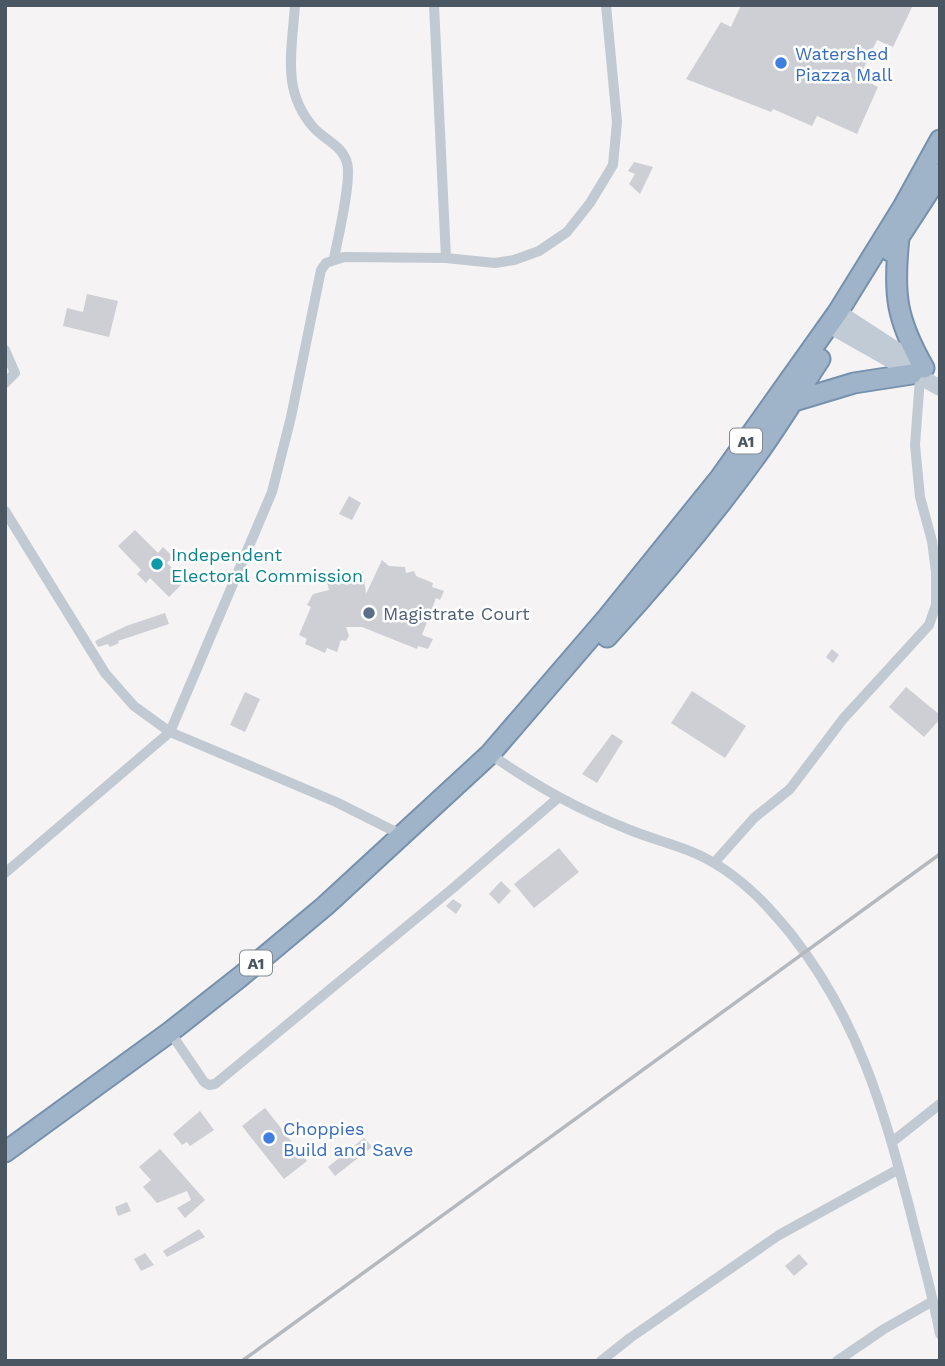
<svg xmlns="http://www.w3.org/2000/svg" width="945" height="1366" font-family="'Work Sans',sans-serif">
<rect width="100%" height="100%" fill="#f5f3f3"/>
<path fill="#cdcfd5" d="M741,5h172l-20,42 -16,-7 -18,38 19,9 -21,47 -40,-18 -5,10 -39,-17 -2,3 -85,-33 35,-57 10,5z
M634,162l19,5 -13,27 -11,-10 6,-10 -7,-3z
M87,294l31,7 -9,36 -46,-11 4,-18 16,4z
M349,496l12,7 -9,17 -13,-6z
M135,530l23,23 5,-6 10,10 -6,6 18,18 -16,16 -19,-19 -4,5 -9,-9 4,-4 -23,-24z
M382,560l7,6 16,1 1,6 8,-2 2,5 17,7 -1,4 12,4 -4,9 -4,-2 -14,37 11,4 -5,10 -10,-3 -1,3 -55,-22h-16l3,9 -3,5 -5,-1 -4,12 -10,-4 -2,5 -20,-9 2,-5 -8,-4 12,-28 -4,-2 6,-11 16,-4 -2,-8 36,-11 3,23z
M165,613l4,11 -51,17 1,2 -9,4 -2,-3 -10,3 -3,-6 31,-15z
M832,649l7,6 -6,8 -7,-6z
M906,687l34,28v4l-16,18 -35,-30z
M692,691l54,35 -21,32 -54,-35z
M245,692l15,7 -15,33 -15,-7z
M612,734l11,7 -26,42 -15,-9z
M559,848l20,24 -45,36 -20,-24z
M501,881l10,10 -12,13 -10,-10z
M453,899l9,6 -6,9 -10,-8z
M265,1108l42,53 -23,18 -42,-53z
M200,1111l14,19 -24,16 -3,-4 -5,3 -9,-11z
M364,1138l8,9 -37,29 -7,-9z
M160,1149l45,51 -20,18 -8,-10 14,-8 -4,-9 -30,12 -14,-16 8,-7 -12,-13z
M127,1202l4,9 -13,5 -3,-9z
M199,1229l6,8 -38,20 -4,-6z
M145,1253l9,12 -13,6 -7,-12z
M799,1254l9,10 -14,12 -9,-10z"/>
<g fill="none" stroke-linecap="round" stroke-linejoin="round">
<defs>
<path id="trunk" d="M899,238c-6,56 -3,81 25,130
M890,251l50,-77
M791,402l63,-19 58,-9
M607,637c55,-60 107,-122 154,-188 21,-30 40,-61 59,-90
M5,1152l165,-120 70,-55 85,-71 165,-152 117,-136 113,-140 118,-166 65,-105 37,-67"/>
</defs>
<use href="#trunk" stroke="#7690ad" stroke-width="23"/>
<path stroke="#c1cad2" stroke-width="10" d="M295,5c-3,46 -14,86 19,123 11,12 29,18 33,35 5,16 -9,75 -13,95
M434,5l12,253
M5,350l10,23 -10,10
M5,511l100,162 29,33 36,26 166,70 66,33
M490,754c46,32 87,55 140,76 27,11 58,17 84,33 31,18 54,43 77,71 67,85 92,173 119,276 10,41 22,82 30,124
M714,863l40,-45 36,-29 53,-70 86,-94 7,-20v-33l-4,-31 -12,-44 -5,-52 5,-67
M5,873l165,-141 102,-240 19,-75 30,-147 5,-7 18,-6 102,1 49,5 19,-3 25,-9 28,-19 23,-29 23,-38 4,-43 -11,-117
M170,1032l34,50 5,3 6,-1 237,-195 106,-91
M892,1142l48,-38
M601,1361l29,-23 149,-103 120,-66
M837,1361l47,-32 49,-28"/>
<path stroke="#c1cbd6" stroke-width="16" d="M838,312l86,56
M829,325l111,63"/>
<use href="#trunk" stroke="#9fb4c9" stroke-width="19"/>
<path stroke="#b5b8bd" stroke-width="3.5" d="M242,1361l698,-507"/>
</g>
<g fill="#3f7fe0" stroke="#fff" stroke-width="2.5">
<circle cx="781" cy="63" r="7"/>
<circle cx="269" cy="1138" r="7"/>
</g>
<circle fill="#0f9aa8" stroke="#fff" stroke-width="2.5" cx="157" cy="564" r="7"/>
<circle fill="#5c6f8a" stroke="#fff" stroke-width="2.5" cx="369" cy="613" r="7"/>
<g text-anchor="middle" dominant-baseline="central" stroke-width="5" stroke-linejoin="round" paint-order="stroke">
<g fill="#fff" stroke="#808990" stroke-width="2">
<rect x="730" y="428.5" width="32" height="25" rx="5"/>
<rect x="240" y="950.5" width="32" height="25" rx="5"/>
</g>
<g font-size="16" font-weight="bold" fill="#4a5661">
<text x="746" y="441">A1</text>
<text x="256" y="963">A1</text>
</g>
<g font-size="18" fill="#366cbe" stroke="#fff" text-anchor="start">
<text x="795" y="53">Watershed<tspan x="795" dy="21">Piazza Mall</tspan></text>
<text x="283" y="1128">Choppies<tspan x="283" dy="21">Build and Save</tspan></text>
</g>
<g font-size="18" fill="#0d838f" stroke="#fff" text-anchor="start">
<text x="171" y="554">Independent<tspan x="171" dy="21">Electoral Commission</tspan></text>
</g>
<g font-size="18" fill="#4e5e75" stroke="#fff" text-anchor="start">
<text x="383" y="613">Magistrate Court</text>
</g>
</g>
<rect width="945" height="1366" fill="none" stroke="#4a5661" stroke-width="14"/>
</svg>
